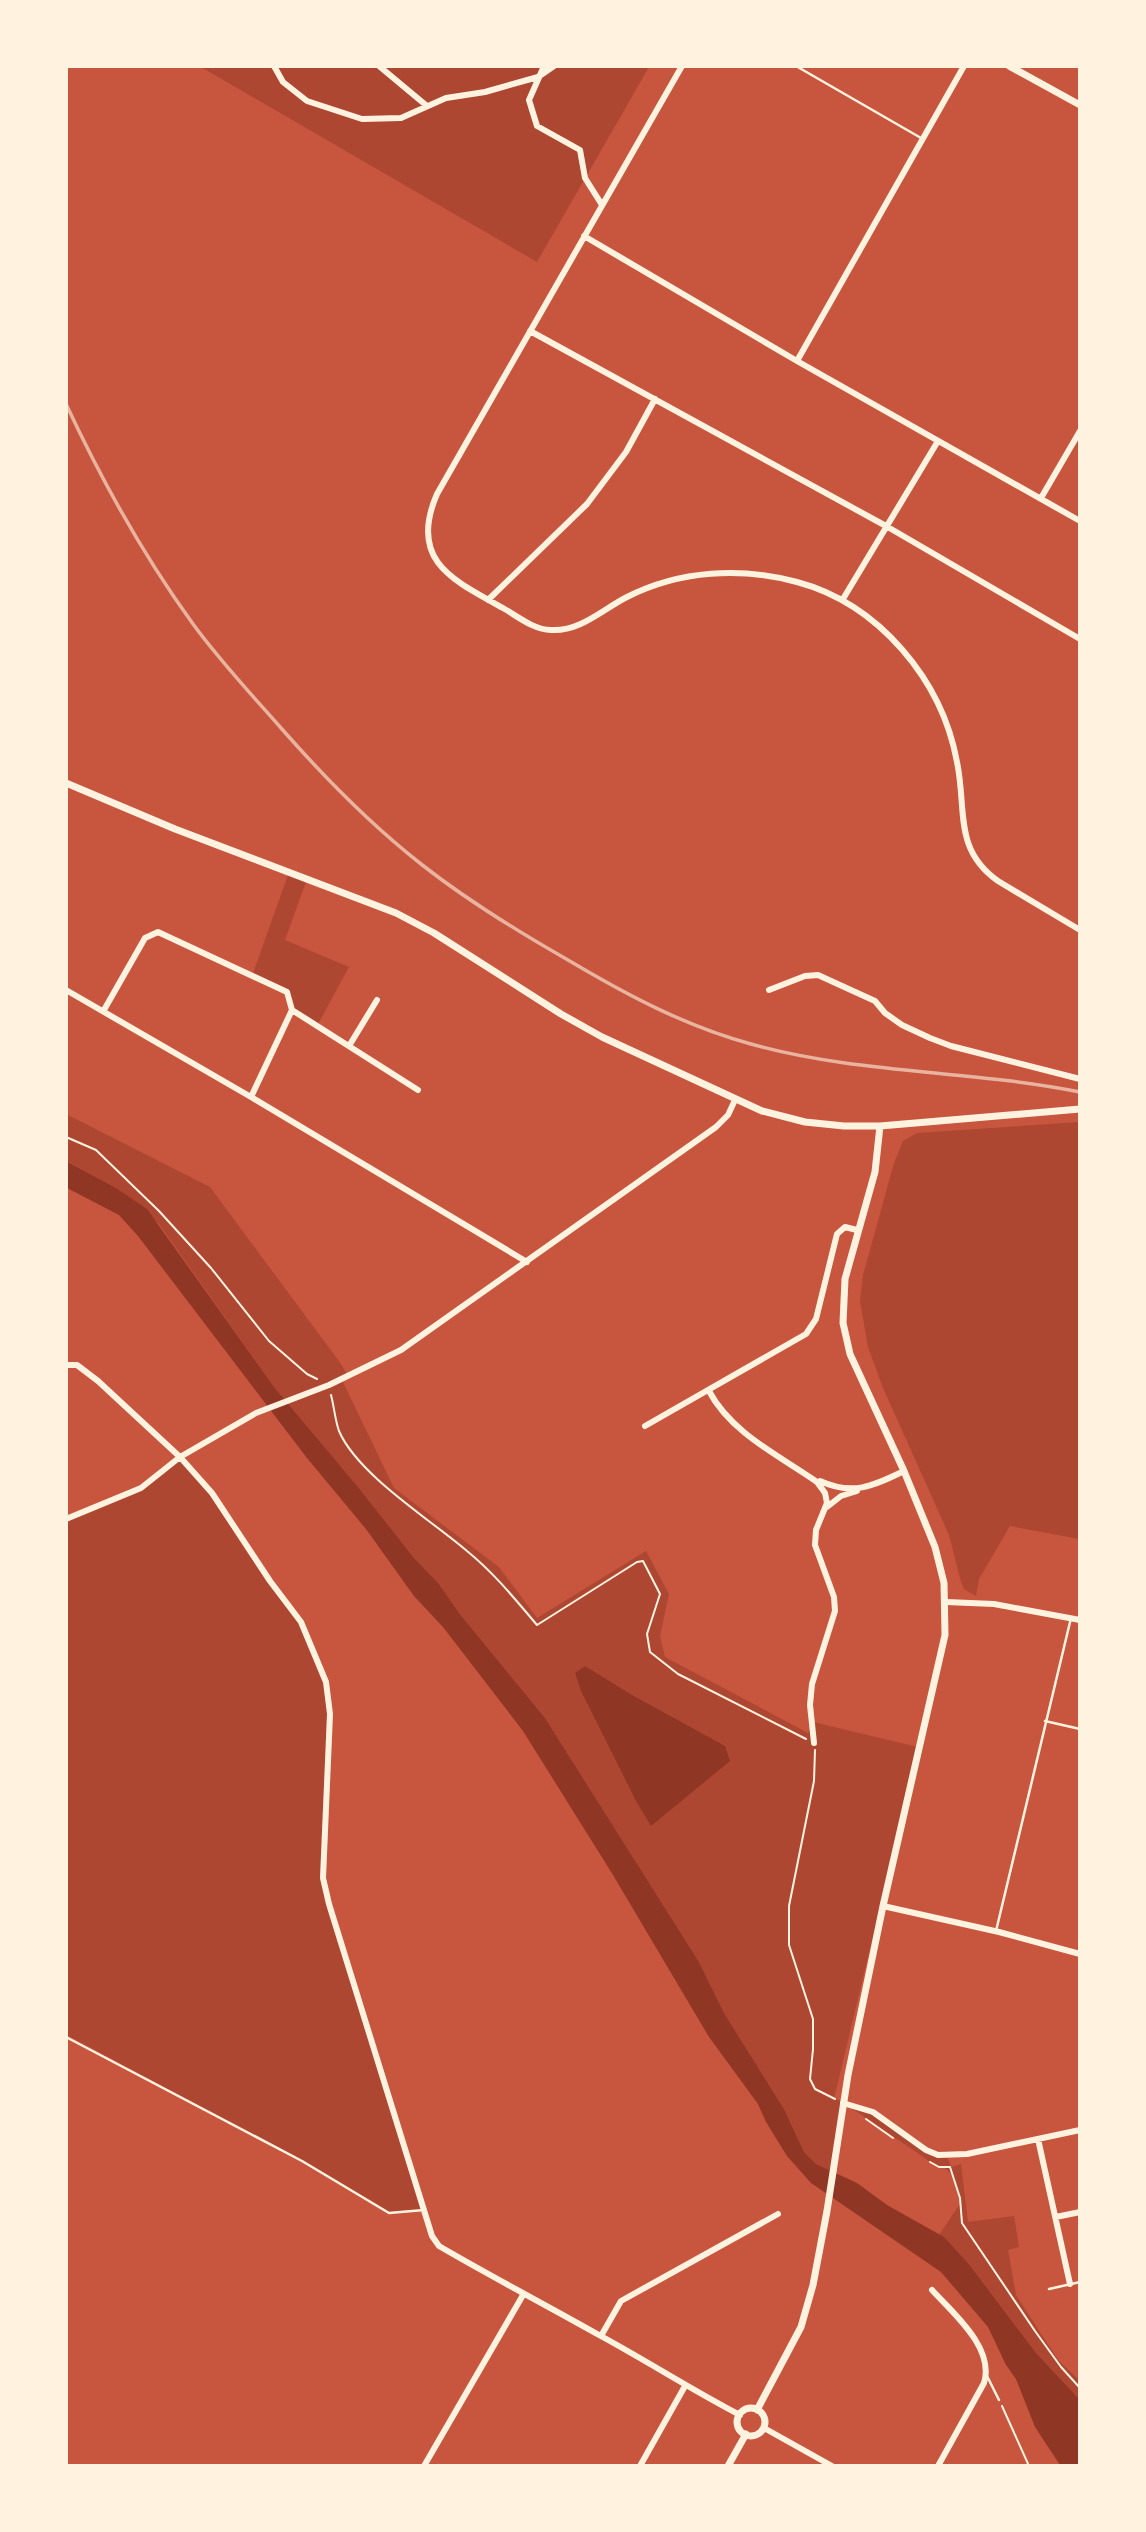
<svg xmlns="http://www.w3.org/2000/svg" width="1146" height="2532" font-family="'Open Sans',sans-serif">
<rect width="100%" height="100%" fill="#c8553d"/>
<path fill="#ae4732" d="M201,67h448l-112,195z
M289,872l18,7 -22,61 64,27 -32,59 -25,-16 -5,-18 -35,-16z
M66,1114l144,73 131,177 7,12 -6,4 52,108 105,79 38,51 109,-67 23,43 -9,42 5,21 143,76 5,-11 105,25 -84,352 30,8 62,43 21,6 4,11 10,-3 7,58 46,-6 5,31 -11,3 8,45 42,65 21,20v19l-43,-46 -68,-90 -29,-28 22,-33 -10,-28 -6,-6 -10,-3 -91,-62 -11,69 -17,-8 -12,-12 -20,-43 -60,-96 -25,-51 -154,-244 -86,-105 -20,-29 -25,-26 -56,-71 -84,-100 -115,-163 -43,-36 -49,-27z
M1079,1122v417l-69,-13 -31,53 -3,17 -12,-7 -3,-7 -12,-47 -66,-147 -15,-41 -8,-46 3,-26 31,-112 9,-22 14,-8z
M180,1457l32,36 89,129 25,60 4,32 -7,164 101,332 -35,3 -87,-52 -235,-126 -1,-516 75,-31z"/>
<path fill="#8f3625" d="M66,1161l50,27 31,21 127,178 84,100 56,71 25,26 20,29 86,105 154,244 25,51 60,96 20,43 12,12 41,19 30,22 57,32 24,26 68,90 43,46v66h-19l-25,-38 -19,-48 -10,-14 -18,-38 -47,-55 -130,-89 -24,-27 -21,-34 -8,-18 -49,-67 -96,-162 -90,-144 -80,-104 -29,-31 -48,-67 -59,-71 -169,-222 -19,-21 -52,-27z
M585,1666l47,29 93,51 5,15 -79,65 -15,-25 -55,-110 -6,-18z"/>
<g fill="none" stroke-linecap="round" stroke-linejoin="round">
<path stroke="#fff3e0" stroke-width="2" d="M66,1137l30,13 63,61 52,57 58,73 38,33 10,5
M331,1395c3,11 4,25 8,36 19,44 92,89 128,120 27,22 48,48 70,74l100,-63 6,-1 17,33 -13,40 3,18 28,22 128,65
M815,1750l-1,31 -25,125v39l24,74v30l-3,30 5,10 20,10
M866,2119l27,19
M930,2162l9,5h11l10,31 2,25 73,108 26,36 19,21
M1002,2406l27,60"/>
<path stroke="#fff3e0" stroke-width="2.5" d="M796,66l125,72
M1045,1721l35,8
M996,1931l75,-313
M66,2037l236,124 87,52 35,-3
M1049,2289l31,-7
M986,2374l13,26"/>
<path stroke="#fff3e0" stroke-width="6" d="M274,66l9,16 24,19 55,18 39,-1 45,-20 39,-6 53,-15 16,-11
M379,66l48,40
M544,66l-15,34 8,26 43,24 5,28 17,27
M682,66l-245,428c-29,67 16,86 66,114 14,8 31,22 48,22 29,2 52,-21 76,-33 53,-27 114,-30 170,-15 82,22 145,98 160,180 10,48 -4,87 41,119l82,49
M584,236l213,125 283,160
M530,331l356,195 194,113
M797,361l167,-295
M1041,498l39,-67
M843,599l95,-158
M488,600l99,-96 39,-52 29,-53
M66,990l185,107 276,165
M769,990l36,-14 13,-1 57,26 10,12 17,12 28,13 21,8 129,33
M104,1010l41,-72 13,-6 129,60 5,18 -41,87
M292,1010l126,80
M349,1046l28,-46
M66,1365h11l21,16 82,76 32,36 58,88 31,41 25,60 4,32 -7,164 6,26 103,332 7,10c53,31 107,59 160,89 48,26 93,55 141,80
M709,1391c22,42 71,65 108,91l8,11 2,10 -11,27 -1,15 19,52 1,14 -23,73 -2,21 4,38
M645,1426l161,-92 10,-15 21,-85 8,-7 12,3
M820,1481c33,15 53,5 84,-10
M827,1507l14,-11 16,-5
M66,1519l75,-31 39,-31 76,-44 73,-28 72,-35 315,-223 12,-12 7,-15
M946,1602l48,2 86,16
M883,1906l116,26 81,22
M843,2103l30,9 53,38 12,5 29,-1 113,-24
M1038,2139l32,145
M1056,2217l24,-5
M932,2290c21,23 63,58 52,93l-46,83
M601,2336l20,-35 157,-87
M764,2428l68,38
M424,2466l99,-171
M640,2466l45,-80"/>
<path stroke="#fff3e0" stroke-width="7" d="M1009,66l71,39
M66,783l109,46 221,84 38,20 127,81 41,23 160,74 43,11 39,4h36l200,-17
M737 2422a14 14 0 1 1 28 0a14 14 0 1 1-28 0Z
M757,2410l44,-83 12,-42 14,-74 21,-136 35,-169 62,-271 -1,-52 -9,-36 -31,-76 -54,-117 -7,-31 2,-44 30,-107 5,-46
M728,2466l18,-32"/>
<path stroke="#e9b49f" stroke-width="3.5" d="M66,404c36,77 77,151 127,220 27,37 58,70 88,104 43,49 89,96 140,136 47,37 96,67 147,96 59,35 117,66 183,84 107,30 220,26 329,48"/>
</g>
<rect width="1146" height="2532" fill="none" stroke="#fff3e0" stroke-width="136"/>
</svg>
